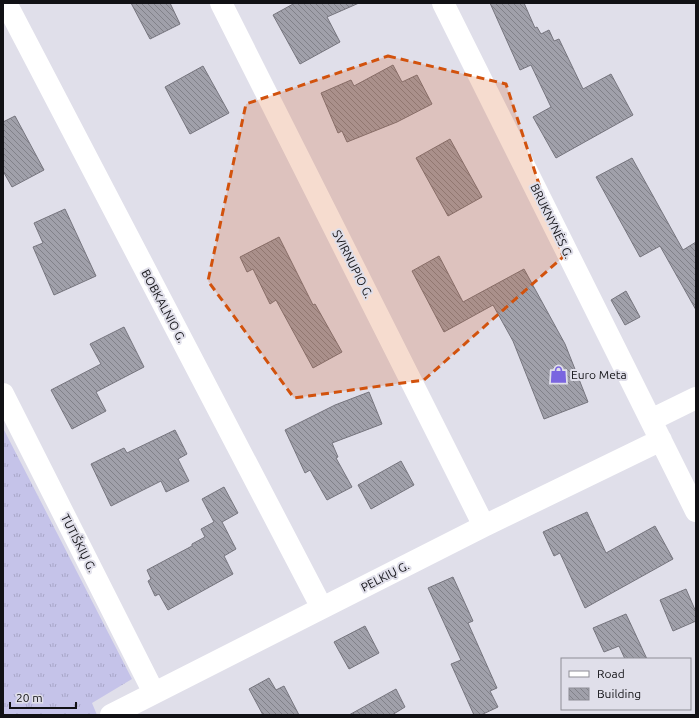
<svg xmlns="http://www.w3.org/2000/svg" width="699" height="718" font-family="Ubuntu,sans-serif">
<defs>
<pattern id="grass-tufts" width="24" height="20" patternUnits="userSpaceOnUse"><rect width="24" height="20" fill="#c5c3e9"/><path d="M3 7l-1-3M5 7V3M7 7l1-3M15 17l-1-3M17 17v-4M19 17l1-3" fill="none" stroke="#a8a6c7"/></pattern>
<pattern id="building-back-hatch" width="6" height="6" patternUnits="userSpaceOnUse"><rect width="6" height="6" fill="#a0a0aa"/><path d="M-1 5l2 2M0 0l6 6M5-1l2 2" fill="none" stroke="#818189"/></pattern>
</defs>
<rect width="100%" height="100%" fill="#e0dfea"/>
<path fill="url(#grass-tufts)" d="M3,428l129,251 -40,24 5,12h-94z"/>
<path fill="url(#building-back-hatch)" stroke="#76757e" d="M131,3h39l10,21 -30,15z
M295,3h64l-32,14 13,25 -40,22 -27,-49z
M490,3h34l11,25 2,-1 4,7 8,-4 5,11 5,-2 24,50 28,-15 22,41 -77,43 -23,-41 18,-10 -20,-42 -11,5z
M393,65l9,17 15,-7 15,29 -35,18 -50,20 -5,-11 -4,2 -17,-40 30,-13 3,6z
M203,66l26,47 -39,21 -25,-47z
M15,116l29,54 -32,17 -9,-16v-49z
M450,139l32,58 -34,19 -32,-58z
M632,158l51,92 13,-8v68l-36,-64 -20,11 -44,-80z
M65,209l31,67 -42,19 -21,-48 10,-4 -9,-20z
M279,237l34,68 2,-1 27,48 -29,16 -37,-68 -6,4 -17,-35 -6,3 -7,-15z
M439,256l24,46 61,-33 41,75 23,58 -44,17 -31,-78 -20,-36 -49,27 -32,-61z
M626,291l14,26 -15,8 -14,-25z
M124,327l20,40 -48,25 10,19 -34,18 -21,-39 50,-26 -11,-20z
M369,392l13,32 -50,19 6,14 -2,1 16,29 -25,13 -17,-30 -5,3 -20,-43 50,-25z
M175,430l12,24 -9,5 11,22 -23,11 -5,-11 -50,25 -20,-42 33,-16 3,5z
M401,461l13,24 -43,24 -13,-24z
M224,487l14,26 -16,9 14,27 -12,7 9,18 -65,36 -9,-16 -4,2 -7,-15 3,-2 -4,-9 45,-24v-2l13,-7 -4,-8 13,-7 -12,-23z
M587,512l19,41 49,-27 18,33 -88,49 -25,-55 -6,3 -11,-24z
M453,577l20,44 -5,2 29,65 -7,3 8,16 -17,8h-7l-23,-51 10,-4 -33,-72z
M686,589l10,23v9l-23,10 -13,-31z
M626,614l21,45h-22l-6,-13 -15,6 -11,-24z
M365,626l14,27 -30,16 -15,-27z
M269,678l7,12 8,-4 15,29h-36l-14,-26z
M396,689l9,18 -13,8h-43z"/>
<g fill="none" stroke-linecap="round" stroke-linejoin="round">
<path stroke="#fff" stroke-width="22" d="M6,3l316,605
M221,3l263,523
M443,3l253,508
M3,394l151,299
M651,420l45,-22
M111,715l373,-189 177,-86"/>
</g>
<path fill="#d2520d" fill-opacity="0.2" stroke="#d2520d" stroke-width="3" stroke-dasharray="8 5" stroke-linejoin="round" d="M388,56l118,28 57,173 -139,123 -130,18 -86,-117 38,-177z"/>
<defs>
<symbol id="shop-bare" viewBox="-9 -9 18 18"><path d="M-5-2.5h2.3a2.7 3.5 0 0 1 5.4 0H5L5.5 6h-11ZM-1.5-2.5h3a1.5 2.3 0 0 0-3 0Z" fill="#7a65e0" stroke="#e0dfea" stroke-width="2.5" paint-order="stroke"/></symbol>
</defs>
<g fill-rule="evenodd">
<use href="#shop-bare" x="546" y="362" width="25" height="25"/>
</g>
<g text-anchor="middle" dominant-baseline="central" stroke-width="4" stroke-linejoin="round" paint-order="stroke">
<g font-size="12" fill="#111115" stroke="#e0dfea">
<text transform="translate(552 221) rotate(64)">BRUKNYNĖS G.</text>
<text transform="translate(353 264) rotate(63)">SVIRNUPIO G.</text>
<text transform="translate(164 306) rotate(62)">BOBKALNIO G.</text>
<text transform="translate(79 543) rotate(63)">TUTIŠKIŲ G.</text>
<text transform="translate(385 576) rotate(-27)">PELKIŲ G.</text>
</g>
<g font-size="12" fill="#111115" stroke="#e0dfea" text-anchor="start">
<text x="571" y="374">Euro Meta</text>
</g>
</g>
<rect width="699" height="718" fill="none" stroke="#111115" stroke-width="8"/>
<rect x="561" y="658" width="130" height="52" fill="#e0dfea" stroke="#8d8d95"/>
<rect x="569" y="671" width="20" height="6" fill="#ffffff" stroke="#8d8d95"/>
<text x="597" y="678" font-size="12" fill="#111115">Road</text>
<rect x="569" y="688" width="20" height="12" fill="url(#building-back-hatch)" stroke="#8d8d95"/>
<text x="597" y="698" font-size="12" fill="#111115">Building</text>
<path d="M10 702v6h66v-6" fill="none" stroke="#111115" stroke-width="2"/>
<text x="16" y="702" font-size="12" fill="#111115" stroke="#e0dfea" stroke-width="3" paint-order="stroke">20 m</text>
</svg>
